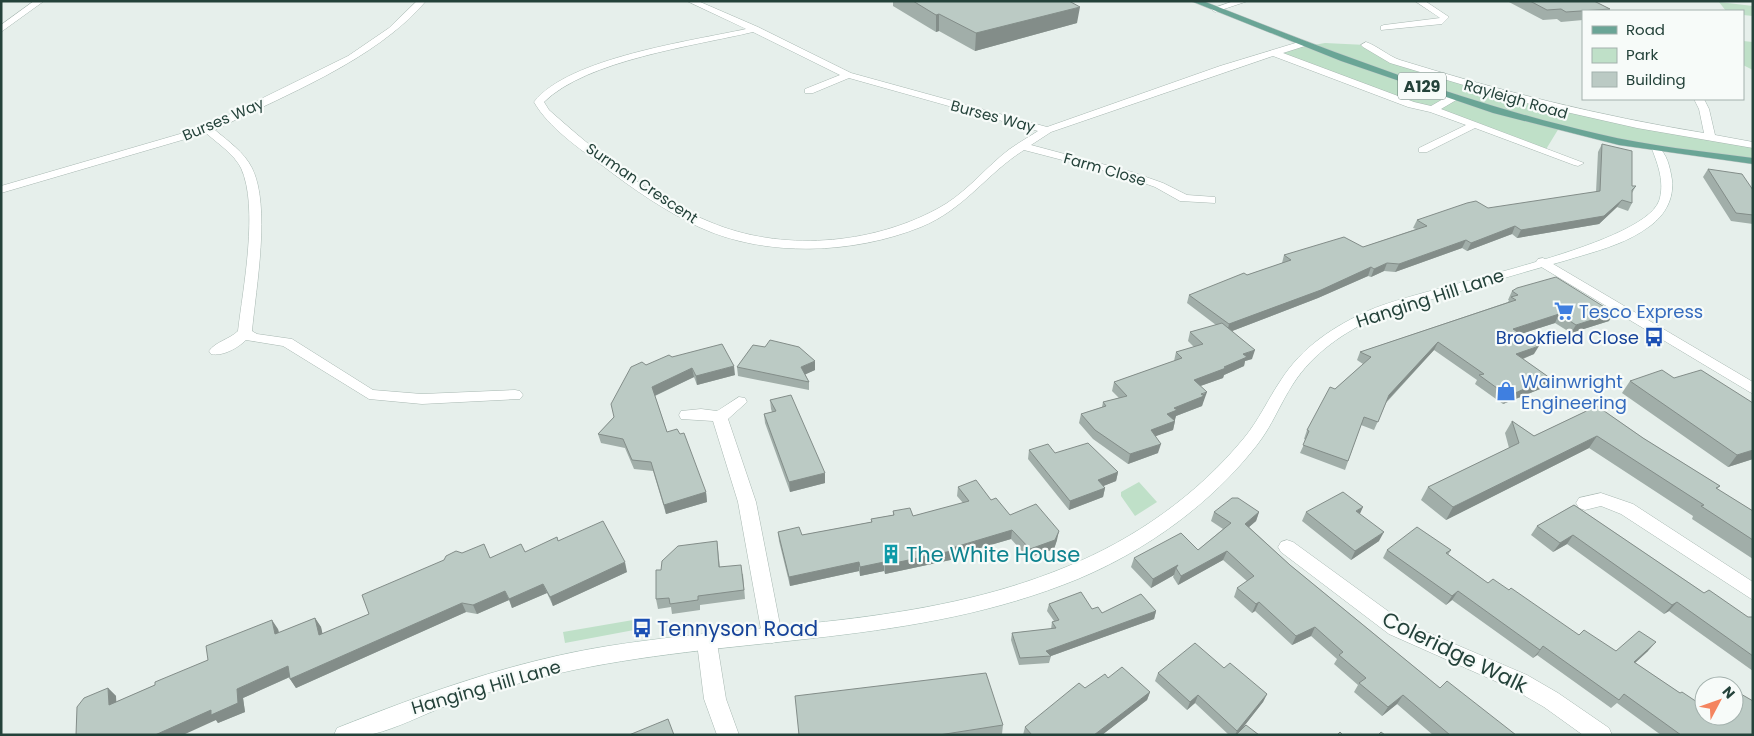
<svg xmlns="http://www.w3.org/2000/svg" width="1754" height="736" font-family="Poppins,sans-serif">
<rect width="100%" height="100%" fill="#e6efeb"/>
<path fill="#bfe0c8" d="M1719,2l34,4v10l-10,-1v-4h-17z
M1743,41l10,1v28l-10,-5z
M1325,43l41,2 27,16 128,38 232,46v16l-70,-10 -124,-23 -14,23 -270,-98 27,-9 6,2z
M1139,482l18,20 -22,14 -14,-20v-4z
M633,620l1,10 -69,13 -2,-11z"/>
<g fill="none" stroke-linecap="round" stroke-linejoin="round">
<defs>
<path id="street" d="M34,1h10l-43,31v-7z
M417,1h9c-51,60 -142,94 -211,129 13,11 29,22 37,38 19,38 4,119 0,163l5,3 35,5 81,51 49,4 93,-4 5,1 3,4 -3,4 -98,5 -53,-5 -86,-53 -37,-6c-8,8 -24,17 -35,14l-2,-3c6,-9 21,-12 29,-20 5,-43 21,-124 3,-163 -7,-14 -24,-25 -35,-35l-205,60v-7l203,-59 144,-71 41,-28z
M687,1h11l60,26 93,46 196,54 173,-61 82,-25 3,1v4l-22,7 131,49 17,4 19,-11h8v4l-17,10 143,54 -6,3 -4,-1 -99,-37 -48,24h-8v-4l47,-23 -36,-13 -22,-5 -135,-51 -222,76 -20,13 101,27 31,11 24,12 28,2v6l-35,-2 -25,-14 -31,-11 -100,-26c-38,24 -59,59 -103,77 -67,27 -155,31 -222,0 -34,-16 -66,-38 -96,-61 -24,-18 -54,-38 -69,-64 34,-44 157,-61 212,-73zM753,32l87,43 -35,14v4h8l36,-15 189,53c-12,8 -26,15 -37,25 -21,18 -39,40 -64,53 -67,36 -156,43 -227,13 -60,-24 -113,-70 -161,-112l-5,-8c43,-42 150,-56 209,-70z
M1234,1h14l-33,11 -4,-3z
M1415,1h10l24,16 -7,7 -61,6v-4l3,-1 56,-7z
M1366,42c12,4 22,14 34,18 100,31 200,56 304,73l-5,-24 -5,-10h10l5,10 6,26 38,7v6l-116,-20 -120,-27 -127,-38 -27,-16 -2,-2z
M1543,258l210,124v12l-215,-129 -2,-3 2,-3z
M739,397l6,1 2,4 -19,17 28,83 26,133 -3,6 -7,2 -7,-2 -3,-6 -24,-133 -25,-81 -32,-2 -2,-4 2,-4 20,-2 16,2z
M1601,493l32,11 120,78v18l-132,-86 -20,-8 -16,4 -6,-2 -3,-5 3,-5z
M1287,540l6,2 110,80 124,53 31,18 51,35 3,7h-29l-39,-28 -31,-18 -124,-55 -108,-82 -3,-5 3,-5z
M707,634l7,3 3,6 9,56 13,36h-22l-13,-36 -7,-56 3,-6z"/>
<path id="secondary" d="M1657,146c10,7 13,21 15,34 2,19 -7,35 -22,46 -25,19 -57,26 -86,35 -40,11 -80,23 -120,35 -22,6 -46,11 -67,21 -33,15 -64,36 -84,67 -13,20 -21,42 -36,61 -46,59 -110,105 -179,134 -163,67 -335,56 -504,91 -44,9 -86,22 -128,36 -24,9 -48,22 -73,28 -12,2 -27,1 -39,1l3,-7c88,-35 177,-67 271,-82 153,-24 313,-19 458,-79 69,-28 131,-72 178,-129 15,-18 24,-39 37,-58 21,-33 53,-54 89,-70 52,-23 271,-62 289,-109 6,-18 -1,-36 -7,-52z"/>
<path id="primary" d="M1191,1h12c130,51 260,102 396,133 50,12 102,17 154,24v6l-134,-19 -126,-32 -152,-52z"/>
</defs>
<use href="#street" stroke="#a8b8b2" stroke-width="1"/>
<use href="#secondary" stroke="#a4bbb3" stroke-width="1"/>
<use href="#primary" stroke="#c2cac8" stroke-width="1"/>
<use href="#street" fill="#fff" fill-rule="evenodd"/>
<use href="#secondary" fill="#fff" fill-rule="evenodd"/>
<use href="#primary" fill="#6aa596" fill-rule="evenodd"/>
</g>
<path fill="#a1aea9" d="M893,1h176l8,22 -102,28 -36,-20 -3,1 -43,-26z
M1507,1h87l16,8 -1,2h-26v9l-22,2 -4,-3 -14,1z
M1602,144l30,42h4l-4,7v10l-4,8 -11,-4 -18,17 -82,14 -5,-4 -45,17 -5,-3 -67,24 -11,-1 -13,6 -3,-1 -50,22 -86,33 20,28 -7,2 -1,5 -20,9 -1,3 -23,8 4,15h-1l-1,5 -26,10 -2,4 1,1 -2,9 -18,6 3,17 -30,11 -35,-25 -14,-16 2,-9 21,-7 1,-5 16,-4 -7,-7 2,-9 60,-21 2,-9 18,-5 -6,-6 2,-9 26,-7 -29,-22 2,-8 93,-32 2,-8 79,-8 53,-18 -3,-1 4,-8 179,-28 2,-40z
M1708,169l45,21v34l-22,-3 -28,-44z
M1512,291l97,30 -38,12 -16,-10 -35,11 14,20 -11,5 27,19 -5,9 -42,17 -28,-20 2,-4 -43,-30 -48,53 -12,27 -13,-5 -16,45 -45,-17 6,-13 -2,-1 3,-9 28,-41 28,-25 -6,-4 3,-8 148,-50 1,-2h-1z
M672,357l63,18 -38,10 -3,-8 -39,19 12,36 39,60 1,10 -41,12 -13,-43 -19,-2 -9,-21 -24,-5 -3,-9 16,-17 32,-52z
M737,367l78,3 -10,4 4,8v8l-71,-14z
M1674,378l79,81 -25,8 -106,-74 8,-12z
M770,400l55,83 -35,9 -25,-69 -1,-9 8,-2 -1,-3z
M1597,406l46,32 77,48 -3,3 36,22v48l-61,-40 1,-3 -104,-68 -143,72 -25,-20 7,-13 81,-39 -4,-15 7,-12 22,15z
M1029,450l89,22 -2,9 -13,5 2,2 -2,9 -34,13 -41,-51z
M958,487l33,13 19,15 47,25 -3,9 -26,9 -17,-19 -55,16 -1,4 -70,15 -1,-3 -24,5 -1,-5 -69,15 -11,-45 -1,-9 24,3 69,-13v-3l22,-4v-4l20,5 50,-13 -6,-7z
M1574,505l130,88 44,24h5v54l-84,-60 -5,3 -97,-70 -14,8 -22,-17 6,-9z
M1214,512h45l-3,9 -7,6 41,38 150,123 76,47h-83l-36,-31 -15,12 -28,-24 4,-7 -24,-21 3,-5 -26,-23 -19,9 -37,-34 -3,2 -18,-16 3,-9 10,-7 -24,-21 -45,25 -5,-8 1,-2 -23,13 -20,-21 3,-9 64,-8 25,-21 -12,-8z
M1306,512l54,2 19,27 -28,19 -49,-39z
M558,541l69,31 -74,34 -6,-13 -35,15 -3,-8 -32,14 -11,-2 -170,76 -6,-9v-2l-47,21 2,14 -27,11 -2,-3 -140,15 32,-47 8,8v6l39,-17 53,-25 70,-31 1,4 36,-15 6,9 1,7 47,-20 93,-61 28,5 35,-6z
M717,541l3,26 23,7 2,25 -45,6v5l-28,4 -1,-7 -13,2 -2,-10 5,-29z
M1387,550h64l-3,5 40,28 91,52 37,16h32l-13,12 45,30 22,12 2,-3v14l49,19h-92l-44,-32 -6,5 -74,-53 -4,3 -81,-58 -6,5 -63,-47z
M1049,604l43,5 10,4 54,-2 -2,8 -103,37 -2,7 -30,2 -8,-25 1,-7 39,-4 1,-7 2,-1 -7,-10z
M1224,668l43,26 -4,8 -22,28 18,5h-30l-34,-32 -8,7 -32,-29 3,-8z
M1108,678l42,14 -3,8 -45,35h-79l2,-8 60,-39z
M1003,725l-1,9 -203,1z"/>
<path fill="#838d89" d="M1080,7l-3,16 -102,28 1,-18z
M939,14v17l-3,1v-17z
M1622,200l-5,7 -18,17 -82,14 4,-8z
M1515,226l-3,8 -45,17 4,-8z
M1466,240l-4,8 -67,24 4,-8z
M1387,263l-3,8 -13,6 3,-8z
M1371,267l-3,9 -50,22 -91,35 2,-9z
M1614,313l-5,8 -38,12 5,-8z
M1559,314l-4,9 -46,15 4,-9z
M1438,342l-4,8 -49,53 4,-8z
M1539,346l-5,8 -22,9 4,-9z
M1255,350l-3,9 -7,2 -1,5 -20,9 -1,3 -31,11 2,-9 30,-13 19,-13z
M815,361v9l-13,6 -1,-9z
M734,366l1,9 -38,10 -1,-9z
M692,368l2,9 -40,19 -2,-9z
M1550,378l-5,9 -42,17 5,-8z
M1207,392l-5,14 -26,10 -1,4 -10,3 2,-9 7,-6z
M1175,421l-2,9 -25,9 3,-9z
M1597,436l-8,12 -143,72 7,-13z
M1161,444l-3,9 -30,11 2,-10z
M1753,450v9l-25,8 9,-12z
M1118,472l-2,9 -20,8 2,-9z
M825,473v10l-35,9 -1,-10z
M1105,488l-2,9 -34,13 1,-9z
M706,492l1,10 -41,12 -2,-9z
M1363,507l-4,9 -3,-5z
M1259,512l-3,9 -14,12 3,-9z
M1012,530l-1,9 -55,16 -1,4 -70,15v-9l70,-18z
M1059,531l-2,9 -3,9 -26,9 2,-9z
M1384,532l-5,9 -28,19 4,-9z
M1573,535l-6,9 -14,8 7,-9z
M1227,551l-4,9 -45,25 3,-9z
M625,562l2,10 -74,34 -3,-9z
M859,562v9l-69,15 -1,-9z
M884,562v9l-24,5v-9z
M1178,565l-2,3 -2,7 -23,13 2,-9z
M543,584l4,9 -35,15 -3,-9z
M505,591l4,9 -32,14 -4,-9z
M1458,591l-6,9 -6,5 6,-9z
M1259,602l-4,9 -3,2 4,-9z
M1677,602l-8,9 -5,3 8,-9z
M462,603l4,9 -170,76 -6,-9z
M1156,611l-2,8 -103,37 -5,-5z
M315,618l6,9 4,17 -6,-9z
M272,620l6,9 3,14 -6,-9z
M1315,627l-4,9 -19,9 4,-9z
M1656,642l-8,9 -22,20 8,-9z
M1543,646l-6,9 -4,3 7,-8z
M288,666l6,9 -51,23 2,14 -27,11 -2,-3 -33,15h-28l82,-46z
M108,688l8,8 1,18 -8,-9z
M1150,692l-3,8 -45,35h-8z
M1267,694l-4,8 -26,33h-2l2,-4z
M1198,695l-3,8 -8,7 3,-8z
M1403,695l-6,9 -15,12 6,-9z"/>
<path fill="#bbcac4" stroke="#838d89" d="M913,1h156l11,6 -104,26 -37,-19 -3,1z
M1530,1h64l16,8 -44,3 -5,-3 -14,1z
M1602,144l30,7v35h4l-4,4v13l-10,-3 -18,16 -83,14 -6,-4 -44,17 -5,-3 -67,24 -12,-1 -13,6 -3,-2 -50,23 -92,34 -40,-29 55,-22 3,2 44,-15 -7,-5 60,-18 19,10 64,-21 -10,-6 50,-17 9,-2 12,7 112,-17z
M1708,169l34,5 11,16v25l-17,-2z
M1556,277l58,36 -38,12 -17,-11 -46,15 26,17 -23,8 34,24 -42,18 -29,-21 5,-1 -46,-32 -49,53 -11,27 -14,-5 -16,44 -45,-16 6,-14 -2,-1 23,-43 5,2 36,-32 -11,-5 156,-52 -5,-3 7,-2 -6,-4 5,-3z
M1222,323l33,27 -12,4 4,3 -23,10 2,1 -32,12 13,12 -6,2 3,2 -30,12 3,2 -10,4 8,7 -24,9 10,14 -31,10 -35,-24 -14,-16 25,-8 -3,-4 24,-6 -13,-14 68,-24 -6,-6 27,-8 -13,-12z
M770,340l29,7 16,14 -14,6 8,15 -72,-15 16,-22 12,2z
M722,344l12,22 -38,10 -4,-8 -40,19 15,45 10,-3 3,5 4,-1 22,59 -42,13 -13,-43 -19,-2 -9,-21 -25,-5 16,-17 -3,-13 20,-37 11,-5 4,3 23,-10 3,2z
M1662,370l12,8 27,-8 52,33v47l-16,5 -107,-74z
M791,395l34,78 -36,9 -25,-68 12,-3 -6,-11z
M1597,406l46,32 77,48 -4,2 37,23v29l-52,-34 3,-1 -107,-69 -144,71 -25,-20 91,-44 -7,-22 22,15z
M1088,443l30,29 -20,8 7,8 -35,13 -41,-51 19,-6 7,9z
M976,480l15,20 5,-2 14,17 26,-11 23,27 -4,9 -25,9 -18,-19 -57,17 1,3 -71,15 -1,-3 -24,5 -1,-5 -70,15 -11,-45 21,-5 3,8 70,-13 -1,-3 23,-4 -1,-4 17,-3 3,8 56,-15 -11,-14z
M1343,492l20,15 -7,4 28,21 -29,19 -49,-39z
M1232,498h6l21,14 -14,12 45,41 150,123 7,-7 69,54h-66l-47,-40 -15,12 -29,-24 7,-5 -27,-23 4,-3 -28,-25 -19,9 -37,-34 -3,2 -19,-16 17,-12 -27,-25 -46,25 -5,-8 2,-3 -25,14 -19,-21 47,-25 17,17 33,-27 -17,-11z
M1574,505l130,88 5,-3 39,27h5v39l-76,-54 -5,3 -99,-70 -13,8 -23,-17z
M603,521l22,41 -75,35 -7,-13 -34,15 -4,-8 -32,14 -11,-2 -172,76 -2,-13 -51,23 1,14 -27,12v-5l-56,25h-79l1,-28 7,-9 24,-10 1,17 46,-20v-3l53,-22 -2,-14 66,-26 3,14 40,-16 4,17 50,-21 -7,-19 82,-35 2,-4 10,-5 6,2 22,-9 6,14 31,-14 4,8 32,-15 1,4z
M1417,527l34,23 -5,3 42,30 5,-4 16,11 2,-2 68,47 5,-5 32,21 23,-20 17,11 -22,20 46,31 2,-1 21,14 1,-2v12h30v-26l19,11v34h-72l-57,-41 -5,6 -76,-54 -3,4 -82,-59 -6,5 -65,-46z
M717,541l2,26 22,-2 3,25 -46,6v4l-28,4 -1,-6 -13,1v-29h5l1,-9 16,-15z
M1081,592l11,17 6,-2 4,6 39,-19 15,17 -110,40 5,5 -31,2 -8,-25 44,-5 -4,-6 7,-2 -10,-16z
M1195,643l29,25 6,-5 37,31 -30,37 -39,-36 -8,7 -32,-29z
M1122,667l28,25 -56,43h-62l-7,-8 54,-44 6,5 20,-14 3,4z
M986,673l17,52 -64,10h-140l-4,-39z
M1721,682l7,4h-10z
M668,719l6,16h-45z
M1246,725l13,10h-23z
M1340,732l3,3h-6z
M1381,732l4,3h-7z"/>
<defs>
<symbol id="supermarket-bare" viewBox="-9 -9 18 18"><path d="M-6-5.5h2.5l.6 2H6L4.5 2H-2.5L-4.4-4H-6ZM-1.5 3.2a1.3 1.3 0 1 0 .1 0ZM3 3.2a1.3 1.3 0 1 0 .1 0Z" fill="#3f7fe0" stroke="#f7fbf9" stroke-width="2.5" paint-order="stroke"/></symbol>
<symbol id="bus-bare" viewBox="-9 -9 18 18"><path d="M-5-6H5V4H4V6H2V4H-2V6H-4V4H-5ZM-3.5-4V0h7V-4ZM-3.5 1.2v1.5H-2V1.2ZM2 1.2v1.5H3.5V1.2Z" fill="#1a4fb4" stroke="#f7fbf9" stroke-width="2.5" paint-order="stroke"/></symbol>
<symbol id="shop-bare" viewBox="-9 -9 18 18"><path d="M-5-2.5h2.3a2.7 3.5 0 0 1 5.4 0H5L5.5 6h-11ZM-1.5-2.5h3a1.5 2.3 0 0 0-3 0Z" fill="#3f7fe0" stroke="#f7fbf9" stroke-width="2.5" paint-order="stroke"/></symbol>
<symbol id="building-bare" viewBox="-9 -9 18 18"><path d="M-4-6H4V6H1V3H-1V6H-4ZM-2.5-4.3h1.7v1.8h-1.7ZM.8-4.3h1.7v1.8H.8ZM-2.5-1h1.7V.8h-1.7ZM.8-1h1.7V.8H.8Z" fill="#0f9aa8" stroke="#f7fbf9" stroke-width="2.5" paint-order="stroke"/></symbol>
</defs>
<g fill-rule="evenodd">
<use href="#supermarket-bare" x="1550" y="297" width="28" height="28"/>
<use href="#bus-bare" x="1640" y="323" width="28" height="28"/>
<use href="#shop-bare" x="1492" y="377" width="28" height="28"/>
<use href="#building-bare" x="877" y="540" width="28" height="28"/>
<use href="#bus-bare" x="628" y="614" width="28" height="28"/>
</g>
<g text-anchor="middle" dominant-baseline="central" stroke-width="4.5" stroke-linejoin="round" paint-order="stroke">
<g font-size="15" fill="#24423a" stroke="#f7fbf9">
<text transform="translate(1516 99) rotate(16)">Rayleigh Road</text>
<text transform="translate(993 116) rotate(15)">Burses Way</text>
<text transform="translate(223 119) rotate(-23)">Burses Way</text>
<text transform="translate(1105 169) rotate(16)">Farm Close</text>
<text transform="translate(642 183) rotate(34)">Surman Crescent</text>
</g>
<rect fill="#f7fbf9" stroke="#637a73" stroke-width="1" x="1398" y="72.5" width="48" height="27" rx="4"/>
<g font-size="16" font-weight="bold" fill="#24423a">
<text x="1422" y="86">A129</text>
</g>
<g font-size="18" fill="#24423a" stroke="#f7fbf9">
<text transform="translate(1430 298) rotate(-18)">Hanging Hill Lane</text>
<text transform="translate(486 687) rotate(-16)">Hanging Hill Lane</text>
</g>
<g font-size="18" fill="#366cbe" stroke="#f7fbf9" text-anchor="start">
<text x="1579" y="311">Tesco Express</text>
<text x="1521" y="381">Wainwright<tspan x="1521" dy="21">Engineering</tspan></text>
</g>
<g font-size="18" fill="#164399" stroke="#f7fbf9" text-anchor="end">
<text x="1639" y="337">Brookfield Close</text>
</g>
<g font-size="21" fill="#0d838f" stroke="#f7fbf9" text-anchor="start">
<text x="906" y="554">The White House</text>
</g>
<g font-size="21" fill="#164399" stroke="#f7fbf9" text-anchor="start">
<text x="657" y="628">Tennyson Road</text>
</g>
<g font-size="21" fill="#24423a" stroke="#f7fbf9">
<text transform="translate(1455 652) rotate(26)">Coleridge Walk</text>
</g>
</g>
<rect width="1754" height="736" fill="none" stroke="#24423a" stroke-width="5"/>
<rect x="1582" y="10" width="162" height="90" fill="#f7fbf9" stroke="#a3b1ad"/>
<rect x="1592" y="26" width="25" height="8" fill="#6aa596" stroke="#a3b1ad"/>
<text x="1626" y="35" font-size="15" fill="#24423a">Road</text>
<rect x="1592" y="48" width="25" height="15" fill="#bfe0c8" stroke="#a3b1ad"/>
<text x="1626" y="60" font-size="15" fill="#24423a">Park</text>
<rect x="1592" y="72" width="25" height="15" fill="#bbcac4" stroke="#a3b1ad"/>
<text x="1626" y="85" font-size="15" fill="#24423a">Building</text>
<g transform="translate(1719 701) rotate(49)"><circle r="24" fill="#f7fbf9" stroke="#a3b1ad"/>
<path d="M0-4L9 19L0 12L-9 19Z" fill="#f4845f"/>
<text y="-8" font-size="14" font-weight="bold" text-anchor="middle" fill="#24423a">N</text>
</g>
</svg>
